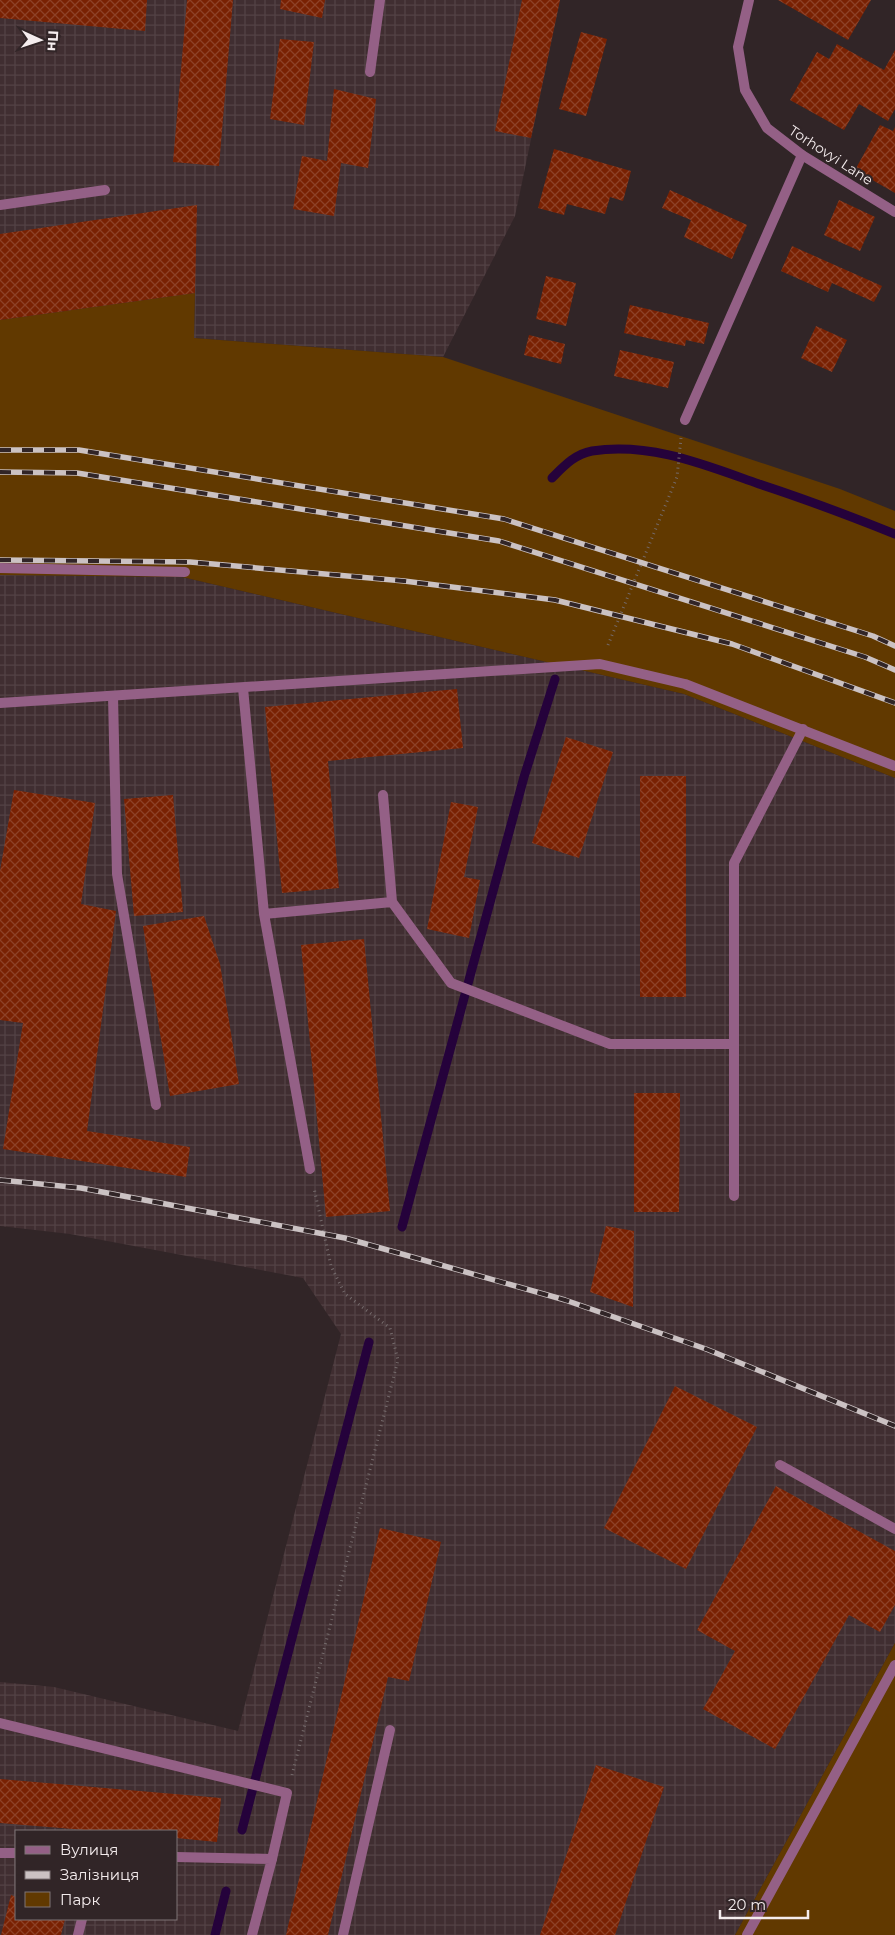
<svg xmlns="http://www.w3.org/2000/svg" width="895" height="1935" font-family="Montserrat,sans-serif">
<defs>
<pattern id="industrial-grid" width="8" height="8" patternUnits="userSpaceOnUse" patternTransform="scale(1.25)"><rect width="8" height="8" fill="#402e31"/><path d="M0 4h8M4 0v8" fill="none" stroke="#534245"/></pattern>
<pattern id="building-cross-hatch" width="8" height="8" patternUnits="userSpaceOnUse" patternTransform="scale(1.25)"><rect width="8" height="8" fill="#792102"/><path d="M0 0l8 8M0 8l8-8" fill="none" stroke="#8d4127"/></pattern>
</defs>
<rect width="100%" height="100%" fill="#312527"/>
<path fill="url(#industrial-grid)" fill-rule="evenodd" d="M0,0h560l-45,216 -72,141 -249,-19 1,-44 -195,26z
M0,575l182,2 502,117 211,84v865l-160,292h-735v-253l54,5 184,44 103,-397 -38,-56 -233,-44 -70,-8zM16,1831h160v88h-160z"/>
<path fill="#613900" d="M195,293l-1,45 249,19 397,132 55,22v267l-211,-84 -502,-117 -182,-2v-255z
M895,1643v292h-160z"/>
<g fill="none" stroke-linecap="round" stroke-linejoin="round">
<path stroke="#25023b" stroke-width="9" d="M552,478c12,-12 23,-24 40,-27 59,-9 113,14 167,33 46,15 91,32 136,50
M402,1227l122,-450 31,-98
M242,1830l127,-488
M215,1935l11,-44"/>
</g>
<path fill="url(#building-cross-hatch)" d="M0,0h147l-2,31 -145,-13z
M187,0h46l-14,166 -46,-4z
M281,0h44l-3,18 -42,-9z
M522,0h38l-29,138 -36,-7z
M778,0h93l-23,40z
M581,32l26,7 -21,77 -27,-7z
M280,39l34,3 -10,83 -34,-6z
M837,44l47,26 11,-20v59l-7,12 -29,-17 -15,26 -54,-30 27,-48 12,7z
M334,89l42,10 -8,69 -27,-5 -7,53 -41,-7 9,-53 25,5z
M880,125l13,6 2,-4v66l-40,-23z
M554,149l77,22 -8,30 -13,-4 -5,17 -38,-10 -3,11 -26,-7z
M670,190l77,35 -15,34 -48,-22 7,-17 -29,-12z
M839,200l36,17 -15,34 -36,-16z
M197,205l-2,88 -195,27v-86z
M792,246l90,40 -8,16 -42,-19 -4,9 -47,-21z
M546,276l30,7 -10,43 -30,-7z
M630,305l79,18 -5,21 -18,-4 -1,6 -61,-13z
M816,326l31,14 -15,32 -31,-14z
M529,335l36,9 -4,20 -37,-9z
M620,350l54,12 -6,26 -54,-12z
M457,689l6,59 -135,13 11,127 -57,5 -17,-186z
M566,737l47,15 -34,106 -47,-15z
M640,776h46v221h-46z
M14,790l81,13 -14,101 35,7 -29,220 103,16 -4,30 -183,-28 20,-126 -23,-3v-149z
M173,795l10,117 -49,4 -10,-117z
M451,802l27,5 -14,70 16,3 -11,58 -42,-9z
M204,916l16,48 19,120 -69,12 -27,-170z
M364,939l26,272 -64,6 -25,-272z
M634,1093h46l-1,119h-45z
M606,1226l28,5 -1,76 -43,-15z
M675,1386l82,41 -71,142 -82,-41z
M776,1486l119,65v54l-15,27 -31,-17 -74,134 -72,-40 32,-58 -38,-21z
M380,1528l61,14 -32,139 -21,-4 -60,258h-42z
M596,1765l68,22 -49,148h-75z
M0,1779l221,19 -4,44 -41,-4v-7h-79l-97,-8z
M11,1895l5,2v22h49l-4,16h-60z"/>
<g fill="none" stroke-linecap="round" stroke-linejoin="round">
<path stroke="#756b6c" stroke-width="3" stroke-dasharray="1 4" stroke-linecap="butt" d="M608,645l69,-168 4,-39
M292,1775l106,-415 -8,-32 -45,-34 -14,-28 -17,-78"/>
<path stroke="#946086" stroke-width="10" d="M370,72l10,-72
M0,205l105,-15
M685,420l117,-265
M0,568l185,4
M243,688l21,226 46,255
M113,696l4,178 39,231
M383,795l9,107 59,81 159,61h124
M264,914l128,-12
M734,1196v-333l69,-134
M780,1465l115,64
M0,1723l287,70 -15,66
M78,1935l4,-16
M343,1935l47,-205"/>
<path stroke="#946086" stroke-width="10" d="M749,0l-11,47 7,43 22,38 35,27 93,57
M0,703l600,-39 85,20 210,82
M0,1853h16
M176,1857l96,2 -20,76
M747,1935l148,-270"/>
<defs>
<path id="rail" d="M0,450h79l425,69 369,117 22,10
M0,472l77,1 422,68 366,116 30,13
M0,560l190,2 214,19 151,19 177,44 163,59
M0,1180l81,8 264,50 220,62 141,49 189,77"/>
</defs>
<use href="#rail" stroke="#cbc2c3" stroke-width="5.5"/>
<use href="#rail" stroke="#312527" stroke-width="4" stroke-dasharray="11" stroke-linecap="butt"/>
</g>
<g text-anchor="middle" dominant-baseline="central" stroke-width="4.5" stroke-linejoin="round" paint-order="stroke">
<g font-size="14" fill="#f4eced" stroke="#312527">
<text transform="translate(831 155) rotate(33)">Torhovyi Lane</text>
</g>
</g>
<rect x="15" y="1830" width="162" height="90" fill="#312527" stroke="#7f7576"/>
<rect x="25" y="1846" width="25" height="8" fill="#946086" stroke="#7f7576"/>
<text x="60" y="1855" font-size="15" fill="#f4eced">Вулиця</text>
<rect x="25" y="1871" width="25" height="8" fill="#cbc2c3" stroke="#7f7576"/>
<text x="60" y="1880" font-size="15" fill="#f4eced">Залізниця</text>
<rect x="25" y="1892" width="25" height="15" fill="#613900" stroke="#7f7576"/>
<text x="60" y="1905" font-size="15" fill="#f4eced">Парк</text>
<g transform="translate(40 40) rotate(93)" stroke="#312527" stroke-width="4" paint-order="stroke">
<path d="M0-4L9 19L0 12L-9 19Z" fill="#f4eced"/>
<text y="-8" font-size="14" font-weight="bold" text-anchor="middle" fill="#f4eced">Пн</text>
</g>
<path d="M720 1910v8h88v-8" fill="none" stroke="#f4eced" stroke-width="2.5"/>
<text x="728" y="1910" font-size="15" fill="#f4eced" stroke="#312527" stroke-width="4" paint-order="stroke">20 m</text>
</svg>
